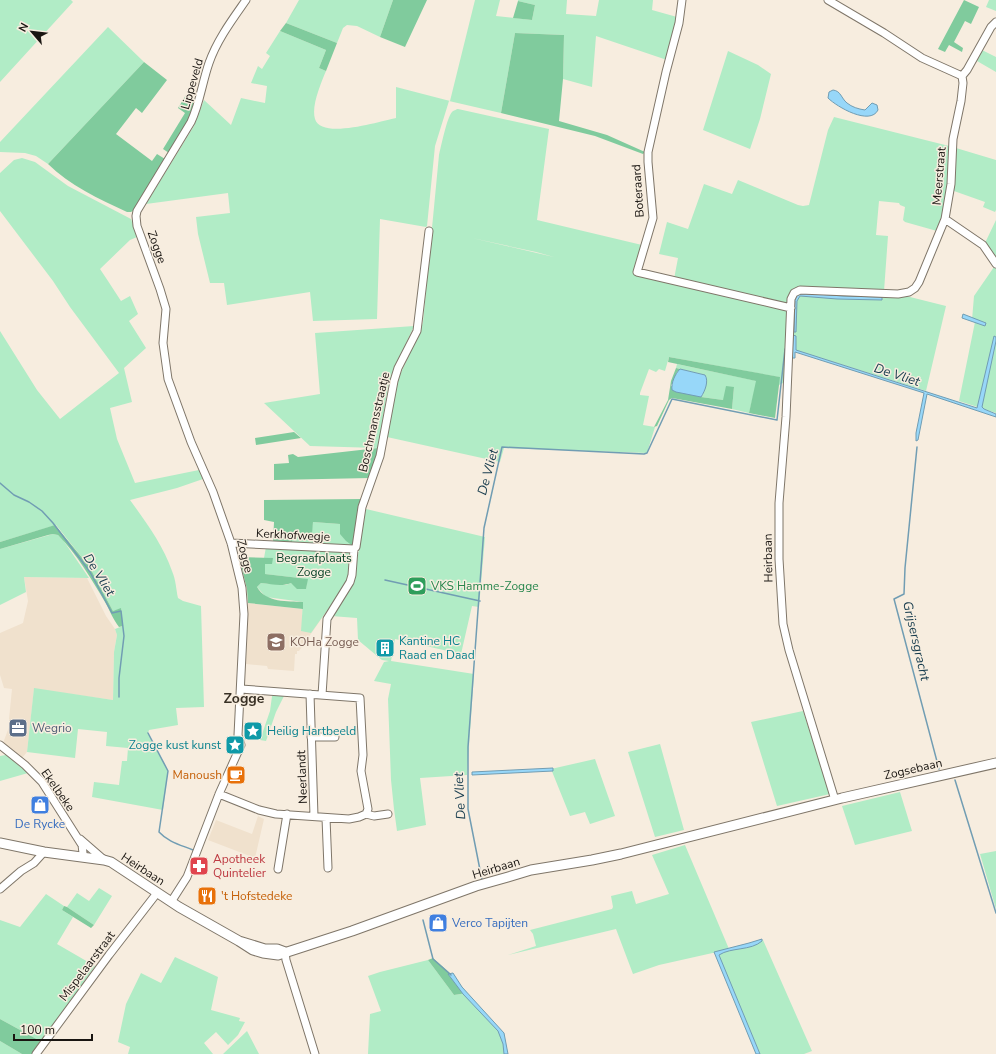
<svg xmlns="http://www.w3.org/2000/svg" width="996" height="1054" font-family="'Nunito Sans',sans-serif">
<rect width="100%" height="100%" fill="#f7eddf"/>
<path fill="#f0e1cd" d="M24,577l63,1 19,38 9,13 2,6 -3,17 -1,48 -79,-11 -7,63 -5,6 -19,-15 8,-21 -2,-3 3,-30 -8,-1 -4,-13v-42l23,-10 5,-22z
M248,603l55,6 -1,6 20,3 -23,33h-2v3h-2l-1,17 -26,-2 -1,-3 -21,-2z
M258,816l6,3 -9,39 -47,-18 8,-20 36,14z"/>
<path fill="#b1ecc6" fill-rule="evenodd" d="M0,0h71l2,2 -73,80z
M299,0h94l-13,37 -23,-11 -10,-1 -4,3 -6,15 -51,-20z
M475,0h25l-4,16 36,4 3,-15 -17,-4v-1h49l-1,14 30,2 3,-16h54l-1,10 25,7 -10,43 -71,-24 -4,51 -29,-8 1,-44 -49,-2 -14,80 -52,-12 -14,45 -8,80 -1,1 -46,-8 -3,100 -64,2 -3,-29 -83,13 -3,-22h-14l-12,-49 -2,-17 34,-4 -2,-20 -82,11 48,-78 10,-26 27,25 10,-27 24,5 2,-17 -16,-3 7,-17 4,3 8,-13 -4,-3 14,-22 46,19 -7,18 7,3c-5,12 -15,35 -11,48 6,21 66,2 81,-1v-31l54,14z
M989,0h7v11l-10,-4z
M108,27l36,35 -96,102 -12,-8 -11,-3 -25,-1v-10z
M982,50l14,7v15l-19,-11z
M728,51l30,14 13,9 -11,45 -10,30 -47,-19z
M458,109l91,20 -12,91 105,25 -9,28 155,38 -3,71 -6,3v-8l-110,-20 -4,14 -6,-2 -3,3 -7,-3 -9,24v2l9,1 -6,29 12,2 -8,26 -143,-5 -4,14 -113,-25 11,-58 22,-47 3,-10 16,-167c2,-8 8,-38 13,-43 1,-1 5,-3 6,-3zM472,238l64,14 18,5z
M834,117l115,29c0,29 -2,57 -12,85l-32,-9 -2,-2 2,-13 -5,-2 -1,-2 -20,-2 -3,34 12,1 -4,55 -83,-3 -13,13 -1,4 -113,-26 4,-21 -19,-4 8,-32 21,7 16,-45 28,10 6,-14 60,25 5,1 6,-1 19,-75z
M956,148l40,12v50l-1,2 -12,-5 2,-5 -31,-11z
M22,158l13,4 33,24 63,33 6,18 -7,3 -30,29 8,12 13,20 9,-5 8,18 -9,7 17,27 -22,20 8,34 -22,6 7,31 18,44 64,-13 4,9 -26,9 -47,12c16,22 33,45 42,71 4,9 4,18 6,27l5,3 18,5 3,101 -28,1 2,17 -29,5 -1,3 20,38 -5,39 -71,-13 2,-15 25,3 3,-24h5l1,-13 -22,-2 1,-14 -29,-3 -3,29 -48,-6 7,-64 79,12 1,-48 3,-17 -2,-6 8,-3 -2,-17 -8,2 -24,-45 -33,-41 -56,17v-211l37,59 23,29 59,-46 -49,-66 -17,-26 -53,-70v-38l14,-13z
M996,220v41l-11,-18z
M994,267l2,2v144l-37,-12 16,-79 -3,-2 2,-24z
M800,293l84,4 22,-1 40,10 -20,85 -134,-42 2,-50z
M414,326l-22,48 -4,13 -10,61 -68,-2 -46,-43 56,-9 -5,-61z
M677,364l80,17 -8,32 -17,-4 2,-22 -11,13 -22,-3 3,-5 1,-17 -29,-7z
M366,509l119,28 -6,70 -7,-1 -11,48 -66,-15 -4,22 83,13 -7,101 -47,3 6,47 -29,6 -3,-22 -3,-29 -3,-81 3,-15 -17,-3 10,-19 5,-1 -7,-1 -24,-20 -1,-22 -26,-2 22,-32z
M313,522l27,2 13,22 -61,-2v-10h19z
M53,534l5,1 5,5 26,38 -65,-1 2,15 -26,13v-56z
M266,547l84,5 -2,29 -37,52 -10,-2 2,-29 -37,-5 -9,-10 4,-4 25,2 5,-2 15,6 1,-10 -42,-5v-10l8,-6h-9z
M273,689l14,1 -11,22 -10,29 -6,-1 10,-29z
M803,711l27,83 -53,12 -26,-84z
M660,744l24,86 -29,7 -27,-85z
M6,755l22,18 -28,8v-25z
M595,759l20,57 -25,8 -5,-12 -15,4 -19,-47z
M900,792l12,39 -57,14 -13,-39z
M685,845l44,104 34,-9 49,111 -8,3h-44l-43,-102 -58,13 -26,9 -17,-45 -108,26 28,-9 -3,-12 -3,-4 82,-21 1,-2 -2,-11 21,-5 4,13 33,-10 -17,-39z
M996,851v58l-16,-55z
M99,888l13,8 -18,29 -27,-18 10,-14 12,8z
M46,894l18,12 -2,4 11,7 -16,27 38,22 -53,76 -42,-23v-99l20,7z
M175,957l43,20 -7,33 29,8 -1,3 6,1 -7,13 -10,10 -12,-13 -12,11 9,11h-85l2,-7 -12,-5 8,-38 15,-31 20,10z
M428,960l26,35 13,-2 27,31 11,17v13h-137l2,-40 11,-3 -13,-35 12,-4z
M247,1031l12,23h-36z
M0,1041l22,13h-22z"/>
<path fill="#80cb9d" d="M393,0h34l-22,47 -25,-10z
M964,0l15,7 -8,17 -6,-3 -11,21 9,6 -1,4 -13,-7 -4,7 -7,-3z
M518,1l17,4 -3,15 -19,-2z
M286,23l51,20 -11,28 -7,-3 7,-18 -46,-19z
M515,33l49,2 -1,44 -4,42 48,14 38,17 -2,2 -48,-18 -94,-23z
M144,62l23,18 -25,33 -6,-5 -20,26 36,27 5,-7 8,5 -31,51 -3,2h-4c-28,-13 -58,-27 -79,-48z
M186,95l10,7 -4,11 -23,40 -6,-4 22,-36 -7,-5z
M669,357l111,20 -5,41 -26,-5 7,-32 -88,-19z
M676,368l4,1 -3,3 -6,14 30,11 22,3 3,-14 8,1 -2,22 -60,-11 -3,2 -12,26 -3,1 14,-27 3,-19z
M294,432l7,6 -45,7 -1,-7z
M378,448l-8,30 -96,2v-16l15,-1 -1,-8 5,-1 5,3z
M362,499l-9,47 -7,-5 -6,-7v-10l-27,-2 -1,12h-20v10l-19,-1 1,-21 -10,-2v-20z
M55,525l34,41 24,45 8,-3 2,18 -4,1c-6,-8 -9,-16 -14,-25 -13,-22 -28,-48 -47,-67l-5,-1 -5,1 -48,14v-7z
M239,557l34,1 -1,6h-7v10l43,5 -2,10h-9l-6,-6c-10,4 -19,1 -30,0l-4,4c9,16 31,14 46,15v7l-55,-6 -1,-14z
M64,906l3,1 27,18 -3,3 -29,-18z
M433,958l17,15 17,20 -13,2 -26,-35z
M0,1019l42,23 -9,12h-11l-22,-13z"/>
<path fill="#97d7f9" stroke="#719db3" d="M833,90c8,1 8,8 14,13 5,4 11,6 18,7l7,-7 5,2 1,5c-8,16 -41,-3 -50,-12l1,-6z
M804,293l39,3 39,1v3l-45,-1 -37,-3 -3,5 -1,31h-2l1,-34 2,-4z
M963,314l23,9 -1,3 -23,-8z
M793,335l3,1v14l181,58 17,-72 2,1v4l-14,66 2,2 12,5v3l-69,-23 -9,46 -2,1v-8l8,-40 -129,-41v6h-3z
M680,369l25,6c4,6 0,16 -4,22l-25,-5 -4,-2c-1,-7 3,-16 8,-21z
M553,768v3l-81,4v-3z
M762,939v2c-11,10 -31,6 -43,14l41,99h-4l-42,-102 35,-9z
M453,973l9,14 42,46 4,21h-4l-1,-10 -5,-13 -35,-37 -15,-20z"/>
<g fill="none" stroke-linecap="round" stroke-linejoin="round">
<path stroke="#719db3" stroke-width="1.5" d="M917,447l-12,121 -1,26 -10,5 45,170
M0,483l14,12 15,7 13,9 11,12 37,49 22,41 9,-2 3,25 -5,42v19
M385,580l95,21
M148,733l20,38 -9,61c9,10 22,13 34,18
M955,780l41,133
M482,880l-14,-71v-62l16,-219 18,-81 142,7 3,-1 25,-54 105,21 8,-71 1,1
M423,920l10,39 18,16"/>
<defs>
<path id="minor" d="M682,0l-3,23 -13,49 -18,80v10l5,56 -16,54 154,36
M828,0l56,33 38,25 40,18
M962,76l5,-6 24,-43 5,-5
M945,219l38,26 13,19
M231,543l123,6
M310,694l4,122
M322,695l5,-76 23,-37 2,-7 2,-26 2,-2 6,-40 18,-51 14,-75 4,-13 19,-37 12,-100
M311,737h24
M0,745l25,20 17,17 40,63 1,8 -2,4
M219,794l40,16 17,4 73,5 10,-2 7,-3 2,-5 -7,-38 2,-16 -3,-57 -119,-9
M835,800l-46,-150 -6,-26 -4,-65v-56l7,-86 5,-118 3,-6 6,-3 98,4 11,-2 6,-4 4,-6 26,-63 6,-35 2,-45 8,-38 2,-18 -1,-7
M366,814l8,2 14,-2
M326,818l2,50
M80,839l23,20
M278,869l9,-55
M0,889l21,-18 13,-8 10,-11
M171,902l16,-25 32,-83 22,-49 -3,-10 6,-121 -2,-26 -11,-45 -18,-51 -22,-50 -23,-63 -5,-36 3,-34 -6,-20 -23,-63 -1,-10 1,-5 54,-89c9,-19 11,-39 18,-59 8,-23 23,-43 37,-63
M285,952l1,8 29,94
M36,1054l73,-99 48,-62"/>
<path id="major" d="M0,843l44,9 60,8 7,2 68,45 60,34
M285,952l-8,-3h-12l-26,-8 14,9 10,3 15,2 74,-24 124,-45 32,-9 23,-7 61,-10 29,-6 221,-56 154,-35"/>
</defs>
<use href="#minor" stroke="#7f7669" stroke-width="9"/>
<use href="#major" stroke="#7f7669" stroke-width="11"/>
<use href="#minor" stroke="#fff" stroke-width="7"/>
<use href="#major" stroke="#fff" stroke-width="9"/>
</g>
<defs>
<symbol id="stadium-square" viewBox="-11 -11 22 22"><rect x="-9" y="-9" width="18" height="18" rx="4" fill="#2e9e5b" stroke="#f7eddf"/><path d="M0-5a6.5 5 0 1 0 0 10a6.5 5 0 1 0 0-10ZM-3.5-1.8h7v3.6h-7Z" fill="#fff"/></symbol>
<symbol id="school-square" viewBox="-11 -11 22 22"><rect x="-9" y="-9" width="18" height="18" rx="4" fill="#8d6e63" stroke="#f7eddf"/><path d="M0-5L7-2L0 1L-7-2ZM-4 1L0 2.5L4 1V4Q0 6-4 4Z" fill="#fff"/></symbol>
<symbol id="building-square" viewBox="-11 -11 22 22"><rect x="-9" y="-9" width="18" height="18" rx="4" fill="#0f9aa8" stroke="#f7eddf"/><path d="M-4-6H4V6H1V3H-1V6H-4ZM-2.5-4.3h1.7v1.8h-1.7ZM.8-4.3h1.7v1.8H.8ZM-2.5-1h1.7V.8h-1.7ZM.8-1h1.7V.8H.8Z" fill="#fff"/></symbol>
<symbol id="office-square" viewBox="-11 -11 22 22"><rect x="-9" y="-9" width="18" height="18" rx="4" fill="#5c6f8a" stroke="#f7eddf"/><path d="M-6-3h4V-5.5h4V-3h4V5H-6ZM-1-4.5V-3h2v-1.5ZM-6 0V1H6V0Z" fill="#fff"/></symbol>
<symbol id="sight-square" viewBox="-11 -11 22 22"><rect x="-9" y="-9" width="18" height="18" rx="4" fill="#0f9aa8" stroke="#f7eddf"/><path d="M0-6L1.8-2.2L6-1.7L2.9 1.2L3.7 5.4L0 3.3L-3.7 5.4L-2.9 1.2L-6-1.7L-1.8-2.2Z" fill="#fff"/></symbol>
<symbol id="cafe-square" viewBox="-11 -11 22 22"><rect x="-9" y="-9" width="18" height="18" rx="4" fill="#e8710a" stroke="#f7eddf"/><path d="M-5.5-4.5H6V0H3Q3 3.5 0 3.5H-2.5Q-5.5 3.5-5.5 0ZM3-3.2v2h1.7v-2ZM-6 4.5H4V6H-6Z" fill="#fff"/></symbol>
<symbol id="shop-square" viewBox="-11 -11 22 22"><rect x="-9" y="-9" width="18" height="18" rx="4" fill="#3f7fe0" stroke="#f7eddf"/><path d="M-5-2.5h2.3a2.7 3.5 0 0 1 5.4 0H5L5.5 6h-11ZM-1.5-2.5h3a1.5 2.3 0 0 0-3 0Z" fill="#fff"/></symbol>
<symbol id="pharmacy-square" viewBox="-11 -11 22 22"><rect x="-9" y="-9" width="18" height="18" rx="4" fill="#e0444e" stroke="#f7eddf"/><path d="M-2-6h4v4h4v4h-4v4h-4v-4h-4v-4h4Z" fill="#fff"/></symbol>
<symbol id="restaurant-square" viewBox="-11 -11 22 22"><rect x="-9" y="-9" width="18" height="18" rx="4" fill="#e8710a" stroke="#f7eddf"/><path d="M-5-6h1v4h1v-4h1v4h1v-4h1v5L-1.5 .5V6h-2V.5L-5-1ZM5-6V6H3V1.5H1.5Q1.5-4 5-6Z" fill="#fff"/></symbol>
</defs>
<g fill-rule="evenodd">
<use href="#stadium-square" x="406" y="575" width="22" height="22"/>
<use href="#school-square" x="265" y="631" width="22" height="22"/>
<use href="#building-square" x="374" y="637" width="22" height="22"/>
<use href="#office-square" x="7" y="717" width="22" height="22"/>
<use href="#sight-square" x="242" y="720" width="22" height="22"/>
<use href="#sight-square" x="224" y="734" width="22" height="22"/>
<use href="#cafe-square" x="225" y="764" width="22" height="22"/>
<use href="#shop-square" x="29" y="794" width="22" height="22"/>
<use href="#pharmacy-square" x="188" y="855" width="22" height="22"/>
<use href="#restaurant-square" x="196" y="885" width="22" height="22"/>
<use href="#shop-square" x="427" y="912" width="22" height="22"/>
</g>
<g text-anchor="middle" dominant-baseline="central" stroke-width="3" stroke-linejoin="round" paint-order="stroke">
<g font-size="12" fill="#191511" stroke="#f7eddf">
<text transform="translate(192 84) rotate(-74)">Lippeveld</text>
<text transform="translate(939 176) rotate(-85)">Meerstraat</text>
<text transform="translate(638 191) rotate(-94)">Boteraard</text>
<text transform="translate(157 247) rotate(70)">Zogge</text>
<text transform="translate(374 422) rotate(-77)">Boschmansstraatje</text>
<text transform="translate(293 535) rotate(3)">Kerkhofwegje</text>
<text transform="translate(245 556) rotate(76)">Zogge</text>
<text transform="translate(768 558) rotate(-91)">Heirbaan</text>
<text transform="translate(913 769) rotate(-13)">Zogsebaan</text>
<text transform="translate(302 777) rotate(-92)">Neerlandt</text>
<text transform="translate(58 790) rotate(55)">Ekelbeke</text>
<text transform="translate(496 868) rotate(-17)">Heirbaan</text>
<text transform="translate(143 869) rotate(33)">Heirbaan</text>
<text transform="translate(87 966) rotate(-53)">Mispelaarstraat</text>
</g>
<g font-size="12" fill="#003f22" stroke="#f7eddf">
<text x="314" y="558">Begraafplaats<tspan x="314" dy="14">Zogge</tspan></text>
</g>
<g font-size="12" fill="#27864d" stroke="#f7eddf" text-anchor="start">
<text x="431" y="586">VKS Hamme-Zogge</text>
</g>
<g font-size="12" fill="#0d838f" stroke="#f7eddf" text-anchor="start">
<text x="399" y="641">Kantine HC<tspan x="399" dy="14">Raad en Daad</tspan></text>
<text x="267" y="731">Heilig Hartbeeld</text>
<text x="221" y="745" text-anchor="end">Zogge kust kunst</text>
</g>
<g font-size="12" fill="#785e54" stroke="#f7eddf" text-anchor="start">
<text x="290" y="642">KOHa Zogge</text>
</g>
<g font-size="12" fill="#4e5e75" stroke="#f7eddf" text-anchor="start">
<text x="32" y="728">Wegrio</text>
</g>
<g font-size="12" fill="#c56008" stroke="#f7eddf" text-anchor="end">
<text x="222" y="775">Manoush</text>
<text x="221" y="896" text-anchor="start">'t Hofstedeke</text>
</g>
<g font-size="12" fill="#366cbe" stroke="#f7eddf">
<text x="40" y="824">De Rycke</text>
<text x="452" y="923" text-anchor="start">Verco Tapijten</text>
</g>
<g font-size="12" fill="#be3a42" stroke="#f7eddf" text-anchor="start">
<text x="213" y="859">Apotheek<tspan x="213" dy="14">Quintelier</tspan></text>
</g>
<g font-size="13" font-style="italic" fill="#163b4d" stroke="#f7eddf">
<text transform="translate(897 375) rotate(18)">De Vliet</text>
<text transform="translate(488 472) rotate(-75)">De Vliet</text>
<text transform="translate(99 575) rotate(58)">De Vliet</text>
<text transform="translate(916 641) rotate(77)">Grijsersgracht</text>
<text transform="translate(460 796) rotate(-93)">De Vliet</text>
</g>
<g font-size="14" font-weight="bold" fill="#383025" stroke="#f7eddf">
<text x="244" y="698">Zogge</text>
</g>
</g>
<g transform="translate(32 32) rotate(298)" stroke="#f7eddf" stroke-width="3" paint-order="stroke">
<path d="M0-3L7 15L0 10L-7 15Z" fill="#191511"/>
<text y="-6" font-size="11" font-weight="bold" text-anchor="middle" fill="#191511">N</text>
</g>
<path d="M14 1034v6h78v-6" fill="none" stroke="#191511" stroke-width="2"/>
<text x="20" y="1034" font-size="12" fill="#191511" stroke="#f7eddf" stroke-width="3" paint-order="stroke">100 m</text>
</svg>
